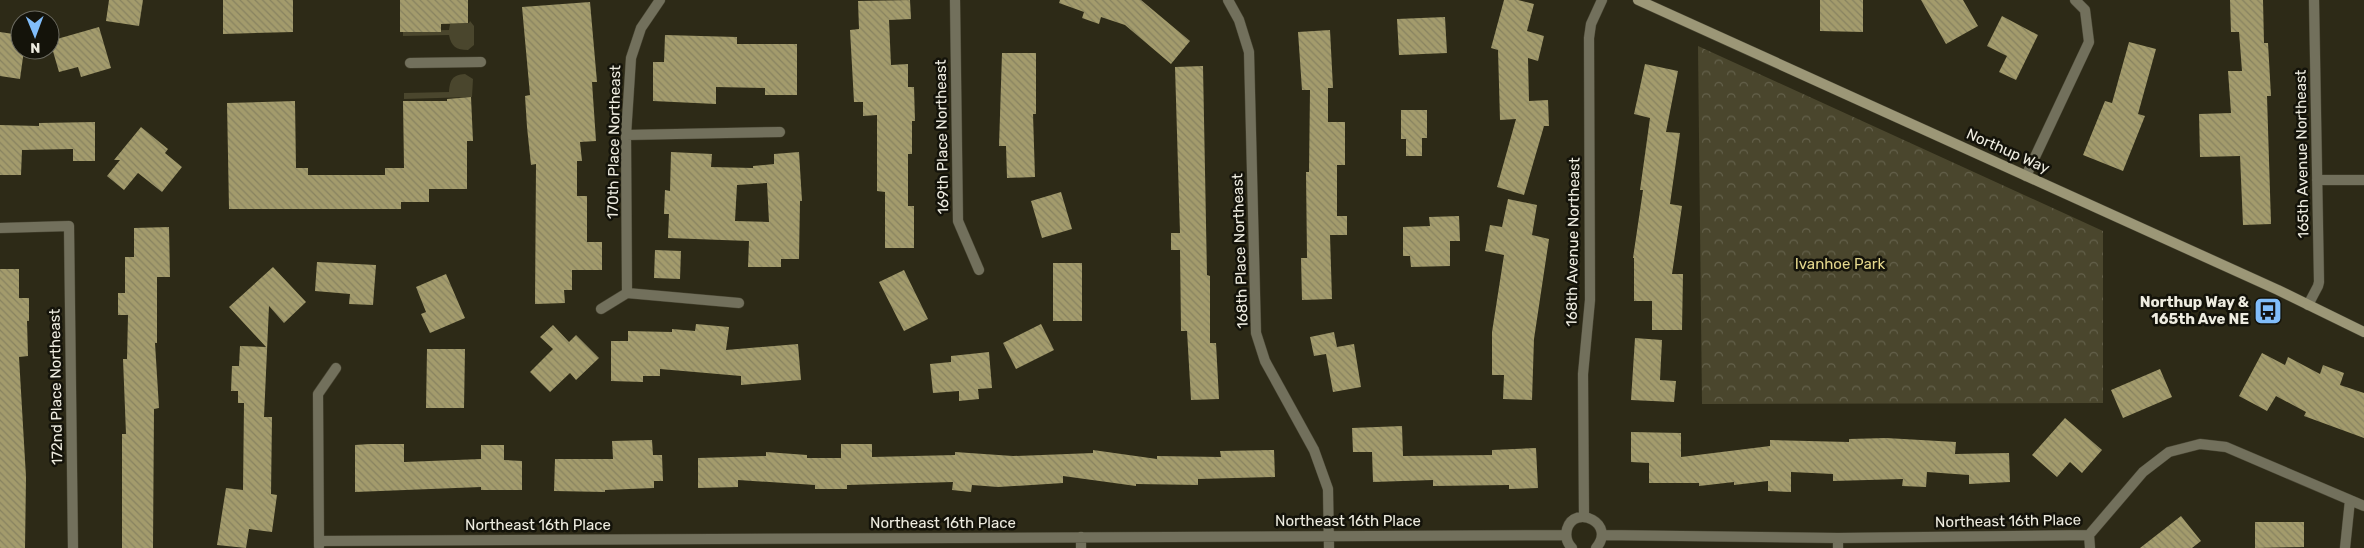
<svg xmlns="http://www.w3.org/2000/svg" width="2364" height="548" font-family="Rubik,sans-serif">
<defs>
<pattern id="park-crowns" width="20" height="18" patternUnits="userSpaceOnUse" patternTransform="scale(1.25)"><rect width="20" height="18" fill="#4a462d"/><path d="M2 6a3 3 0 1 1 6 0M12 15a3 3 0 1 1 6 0" fill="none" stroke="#64614b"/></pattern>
<pattern id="building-back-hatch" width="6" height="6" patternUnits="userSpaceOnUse" patternTransform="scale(1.25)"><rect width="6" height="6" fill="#a39b6c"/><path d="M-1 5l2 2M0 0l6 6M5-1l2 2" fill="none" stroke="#878260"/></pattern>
</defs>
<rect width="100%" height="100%" fill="#2d2a17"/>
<path fill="#4a462d" d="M470,21l4,5v19l-6,5c-12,0 -17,-4 -19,-15l-46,1v-5l46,-1 1,-6 19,-1z
M465,74l8,5 -1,18 -68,2v-6l45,-1c1,-12 3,-17 16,-18z"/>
<path fill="url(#park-crowns)" d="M1698,46l405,185v172l-401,1z"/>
<path fill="url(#building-back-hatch)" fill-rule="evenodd" d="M109,0h34l-4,26 -33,-5z
M223,0h70v32l-70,2z
M400,0h68v23l-27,1v8h-41z
M910,0l1,19 -22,1 2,45 17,-1v23h6l1,34h-3v33h-4v52h6v42h-29v-56l-8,-1v-76l-14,1v-14h-9l-4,-72 9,-1 -1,-28z
M1060,0h81l49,41 -19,23 -46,-39 -24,-8 -2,7 -17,-6 2,-6 -25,-9z
M1504,0h14l16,4 -7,27 17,5 -6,25 -10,-3 1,43 19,-1 1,26h-5l-20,69 -27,-8 19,-68 -16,1 -2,-70 -7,-2z
M1820,0h43v32l-43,-1z
M1921,0h42l15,26 -32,18z
M2230,0h33l1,43h4l3,53h-4l4,128 -28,1 -3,-69 -40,1 -1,-43 32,-1 -3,-42h14l-3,-39h-8z
M590,2l7,80h-5l4,59 -16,1 2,19h-5v35h10v46h15v28h-30v20h-8l1,13 -30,1 1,-140 -5,1 -4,-38 -2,-31 5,-1 -8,-88z
M2002,16l36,19 -22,45 -17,-8 8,-16 -20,-10z
M1445,17l2,36 -48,2 -2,-36z
M99,27l12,41 -30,9 -3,-10 -19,5 -9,-31z
M1330,30l3,58h-5v34h17v43h-8v51h10v19h-17l2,64 -30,1 -1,-42h6l-1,-86h3l1,-82h-8l-4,-58z
M0,32l20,3v15h4l-4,29 -20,-3z
M665,35l72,2v7h60v51h-32v-7l-49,-1v17l-63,-3v-39h11z
M2129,42l27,7 -18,65 7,2 -22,55 -40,-16 22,-54 7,2z
M1002,53h34v61h-3l2,63 -28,1 -1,-32h-7z
M1645,64l33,7 -12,61 14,1 -10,71 12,2 -10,68h11l-1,56h-30v-29h-18v-43h-1l10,-68h-3l10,-72 -16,-4z
M1203,66l4,209 3,1v67h6l3,56 -28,1 -4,-69h-6l-1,-81h-9v-17h9l-5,-166z
M471,97l2,44h-6v48h-38v13h-28v7h-172l-2,-106 68,-2 1,67h12v7h77v-7h19l-1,-67h44v-2z
M1401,110h26v28h-5v18h-16v-17h-5z
M95,122v39h-22v-12l-51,1 -1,25h-21v-50l39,1v-3z
M141,127l27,22 -3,4 17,14 -20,25 -24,-19 -14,17 -17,-14 13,-16h-6z
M671,152l41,2 -1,13 42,1v-2l21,-2v-10l25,-2 3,49h-2l-1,58h-18v8h-33l1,-26 -81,-3 1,-24h-5l1,-24 5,1zM767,183l2,39 -34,-1 2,-36z
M1061,192l11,37 -30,9 -11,-37z
M1508,199l29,6 -5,30 17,4 -15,100 -2,61 -29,-1 1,-24h-12v-43l12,-77 -19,-4 5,-26 12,2z
M1459,216l1,25h-10v25l-39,1 -1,-11h-7v-29l27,-1 -1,-9z
M169,227l1,50h-13v66h-2l4,65 -5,1 -1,139h-31v-114h4l-3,-75h4l1,-44h-10v-22h7v-36h9v-29z
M655,250l26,1 -1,28 -26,-1z
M317,262l59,3 -3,40 -24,-1 1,-10 -35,-3z
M1053,263h29v58h-29z
M273,267l33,35 -22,21 -15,-17 -5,111h8l-1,77 6,1 -5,37 -23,-3 -3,19 -29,-3 9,-57 17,2 1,-87h-6v-12h-7l1,-25h7l1,-20 26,1 -37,-40z
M0,269h19v29h10v23h-2l1,35 -9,1 7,120 -1,71h-25z
M904,270l24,49 -24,12 -25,-49z
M446,274l19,44 -35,15 -9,-19 5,-2 -10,-25z
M696,324l33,3 -3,23 72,-6 3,36 -60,5v-9l-81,-7v7h-17v6l-32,-1v-40h17v-10l44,1v-3l23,2z
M1041,324l13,26 -38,19 -13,-26z
M553,325l16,17 7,-7 23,23 -23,22 -6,-7 -20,19 -20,-20 23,-23 -13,-12z
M1334,332l3,15 17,-3 7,43 -28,5 -7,-38 -12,2 -4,-19z
M1635,338l27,2 -2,40 16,1 -2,21 -43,-2z
M427,349h38l-1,59h-38z
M989,352l3,36 -14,1 1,10 -20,2v-10l-26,2 -3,-29 21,-2v-6z
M2262,353l23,12 3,-8 32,17 3,-9 21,8 -4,12 24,8v45l-60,-22 2,-4 -30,-16 -9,15 -28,-15z
M2160,369l12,28 -49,21 -12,-28z
M2065,418l37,32 -20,23 -12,-11 -13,15 -25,-22z
M1402,426l1,30 89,-1v-5l44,-2 2,40 -29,1v-4l-76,1v-6l-60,2 -1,-30h-19l-1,-24z
M1631,432l50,1v24l89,-11v-6l79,2v-3l37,-1 70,4 -1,12 54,-1 1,29 -41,2v-9l-42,-3 -1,15 -24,-1 1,-7 -70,2v-7l-42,-2v20l-23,-1v-10l-34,4v-3l-35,4v-3h-50v-20l-18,-1z
M652,440l1,15h9l1,26h-9v7l-49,2v2l-51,-1 1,-32h58l-1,-18z
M370,444h34v18l77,-3v-14h23v15l18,1v29h-41v-3l-126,5v-47z
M841,444h31v13l83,-2v-3l58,4 80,-3v-3l64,9v-3l64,1 -1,-6 54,-1 1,27 -77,2v6l-62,-1v2l-73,-10v7l-65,4 -26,-2 -1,7 -19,-2 1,-8 -106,3v4h-32v-4l-77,-5v7l-40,1v-30l68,-2v-4l41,3v3h34z
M2181,516l20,25 -9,7h-52z
M2255,522h49v25l-49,1z"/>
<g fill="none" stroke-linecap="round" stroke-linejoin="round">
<defs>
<path id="street" d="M955,0l3,221 21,49
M1228,0l11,20 10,32 7,281 9,28 49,89 14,39 1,59
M410,63l71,-1
M626,135l154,-3
M2026,176l63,-134 -4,-32 -10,-10
M2317,180h47
M0,228l69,-2 4,322
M627,293l-1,-158 5,-77 10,-30 19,-28
M2308,305l10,-19 1,-4 -5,-282
M601,309l26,-16 112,10
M1584,517l-1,-143 7,-74 -1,-262 2,-14 11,-24
M1602,535l236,3 251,-3 54,-63 26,-20 31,-8 26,3 138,59
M2089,535l1,13
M1081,537v11
M1838,538v10
M319,541l1247,-6
M319,546l-1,-152 18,-26
M1572,548c-5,-5 -7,-11 -5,-19 8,-26 50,-5 29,19
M2345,548l5,-48"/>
<path id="secondary" d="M1638,0l640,290 86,42"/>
</defs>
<use href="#street" stroke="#484533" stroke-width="11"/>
<use href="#secondary" stroke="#484533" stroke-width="11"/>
<use href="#street" stroke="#72705c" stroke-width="10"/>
<use href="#secondary" stroke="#9c9777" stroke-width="10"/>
</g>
<defs>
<symbol id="bus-square" viewBox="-11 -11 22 22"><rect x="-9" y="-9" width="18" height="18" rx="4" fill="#81bdfa" stroke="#14130a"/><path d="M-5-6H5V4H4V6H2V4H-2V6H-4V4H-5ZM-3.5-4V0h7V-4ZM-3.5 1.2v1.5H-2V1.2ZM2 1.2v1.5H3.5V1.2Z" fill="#111"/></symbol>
</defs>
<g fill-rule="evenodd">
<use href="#bus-square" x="2252" y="295" width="32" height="32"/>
</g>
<g text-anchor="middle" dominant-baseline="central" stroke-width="5" stroke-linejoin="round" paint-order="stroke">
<g font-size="15" fill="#eeece0" stroke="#14130a">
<text transform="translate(942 137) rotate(-91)">169th Place Northeast</text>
<text transform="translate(614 142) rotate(-89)">170th Place Northeast</text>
<text transform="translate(2008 151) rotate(24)">Northup Way</text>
<text transform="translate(2302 154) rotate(-91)">165th Avenue Northeast</text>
<text transform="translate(1573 242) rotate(-89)">168th Avenue Northeast</text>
<text transform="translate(1240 251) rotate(-92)">168th Place Northeast</text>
<text transform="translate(56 387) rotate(-91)">172nd Place Northeast</text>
<text x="1348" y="521">Northeast 16th Place</text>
<text transform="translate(2008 521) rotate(-1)">Northeast 16th Place</text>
<text x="943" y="523">Northeast 16th Place</text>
<text x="538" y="525">Northeast 16th Place</text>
</g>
<g font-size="15" fill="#e4d78d" stroke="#14130a">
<text x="1840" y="264">Ivanhoe Park</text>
</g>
<g font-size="15" font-weight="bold" fill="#eeece0" stroke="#14130a" text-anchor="end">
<text x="2249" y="302">Northup Way &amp;<tspan x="2249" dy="17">165th Ave NE</tspan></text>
</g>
</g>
<g transform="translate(35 35) rotate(179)"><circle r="24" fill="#14130a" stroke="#6b6a60"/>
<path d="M0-4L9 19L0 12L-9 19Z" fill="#81bdfa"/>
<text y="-8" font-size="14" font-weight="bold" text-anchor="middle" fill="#eeece0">N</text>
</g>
</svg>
